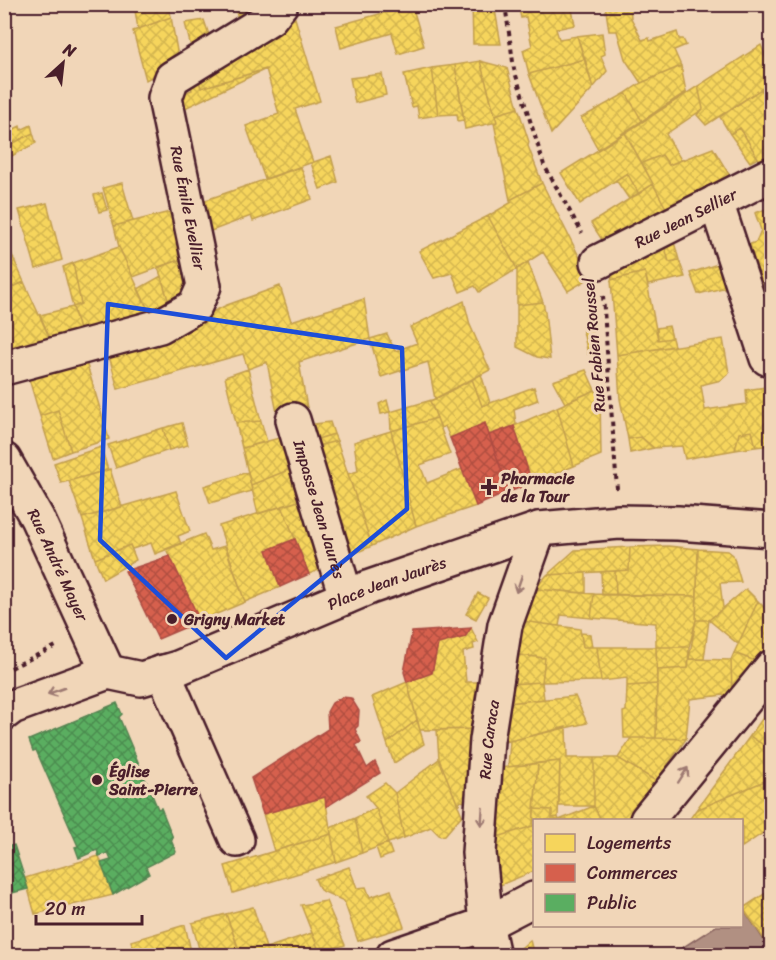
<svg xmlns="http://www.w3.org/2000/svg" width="776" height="960" font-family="Sriracha,sans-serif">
<defs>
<pattern id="homes-cross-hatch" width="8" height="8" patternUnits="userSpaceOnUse" patternTransform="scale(1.5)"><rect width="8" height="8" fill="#f6d55c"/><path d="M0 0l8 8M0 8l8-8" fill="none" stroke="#d4b650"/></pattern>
<pattern id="shops-cross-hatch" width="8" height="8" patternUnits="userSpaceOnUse" patternTransform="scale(1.5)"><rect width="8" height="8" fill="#d6604d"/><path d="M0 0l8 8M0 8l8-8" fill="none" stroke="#b04f40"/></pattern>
<pattern id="public-cross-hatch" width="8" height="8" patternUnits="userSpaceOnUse" patternTransform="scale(1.5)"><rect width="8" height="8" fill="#5aae61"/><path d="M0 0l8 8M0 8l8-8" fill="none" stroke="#4c8d50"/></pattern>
</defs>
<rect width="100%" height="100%" fill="#f1d6b8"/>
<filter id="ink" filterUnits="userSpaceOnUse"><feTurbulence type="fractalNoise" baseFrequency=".0167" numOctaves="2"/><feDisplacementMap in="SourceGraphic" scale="12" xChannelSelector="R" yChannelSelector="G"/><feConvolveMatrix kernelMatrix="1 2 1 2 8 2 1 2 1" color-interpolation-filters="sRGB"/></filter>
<g filter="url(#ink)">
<path fill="#b19082" stroke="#88635f" stroke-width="1.5" d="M743,908l28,43v4h-100l45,-29h26z"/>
<path fill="url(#homes-cross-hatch)" stroke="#c29e4d" stroke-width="1.5" d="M134,4h35l2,13 -33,12z
M234,4h31l-26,19z
M387,4h37l1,5 -10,3 -3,-7 -23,7z
M472,4h22l7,40h-28z
M518,4h53l4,21 -19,4 3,10 18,-3 8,23 -56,15 -6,-24 9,-4 -6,-29 -5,1z
M605,4h25l1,14 11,22 7,-2 1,3 27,-9 2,7h4l3,6 -12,5 7,16 -40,17 -16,-24 -8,-28h-8z
M412,5l12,41 -26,8 -6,-21 -51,15 -5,-22z
M171,17l8,45 -33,18 -13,-49z
M295,18l25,83 -25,8 18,53 -48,17 -19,-53 33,-12 -13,-45 -65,19 -3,-11z
M204,20l5,15 11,-1 -27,21 -8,-32z
M602,33l3,21 -4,2 6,15 -14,17 -16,-52z
M761,45l11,27v10l-66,43 -9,-10 6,-6 -5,-23z
M585,59l8,29 -42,46 -22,-60z
M480,61l27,7 11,40 -23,7z
M480,61l17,61 -32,7 -10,-64z
M455,65l9,55 -6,1 -1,-7 -19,1 -6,-47z
M681,66l5,26 -44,29 -16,-28 15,-10z
M432,68l6,47 -19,3 -2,-12 -5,1 -8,-33z
M266,69l-89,43 -3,-16 18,-6 -2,-8 8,-5 3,11z
M382,74l4,21 -31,8 -5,-25z
M772,82v25l-11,-18z
M698,86l5,23 -37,25 15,26 -12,5 -7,-10 -20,8 -17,-30z
M761,89l11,18v57l-8,4 -24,-40 -10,6 -10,-17z
M626,93l16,28 -44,28 -17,-31z
M518,108l11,34 -1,4 14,37 -32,17 -16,-77 3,-1 -2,-7z
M31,125l2,8 -29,15v-14l16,-8 1,4z
M740,128l18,30 -8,4 -20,-28z
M33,133l3,10 -26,14 -4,-10z
M625,133l28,51 -14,10 -12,-21 -47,31 -19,-31z
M713,148l17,28 -62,36 -26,-49 20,-8 7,10z
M331,156l7,26 -18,7 -9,-26z
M301,167l11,32 -59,22 -2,-5 -48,18 -6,-31z
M627,173l12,21 -10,5 -13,-19z
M122,183l11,38 -19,5 -11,-38z
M542,183l48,95 -22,13 -25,-39 -26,17 -29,-53 24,-14 -2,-2z
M653,184l15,28 -62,34 -15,-23z
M102,193l5,17 -8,2 -5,-17z
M47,203l15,57 -26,9 -17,-59z
M772,207v96l-13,5 -14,-62 11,-4 5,-12 -6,-17z
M178,210l7,48 -52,19 -14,-30 -5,-21z
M488,216l29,53 -38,23 -4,-6 -15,6 -8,-19 -18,5 -15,-27z
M672,235l7,25 -10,2 -6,-22z
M4,237l20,45 -20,9z
M663,240l6,22 10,-2 6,17 -37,8 -3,-13 -34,8 4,-11z
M119,247l33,71 -72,16 -7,-27 8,-3 -8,-41z
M185,258l3,36 -19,9 -11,-36z
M528,262l15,40 -26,3v-36z
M73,263l8,41 -8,3 -10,-40z
M718,264l9,23 -29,7 -8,-21z
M645,272l13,68 14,-2 2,8 -57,9 -6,-75z
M161,276l8,27 -17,15 -14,-29z
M24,282l27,59 -41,10 -6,-8v-52z
M280,286l11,35 73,-22 6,40 -71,23 8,46 -30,5 -10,-51 -19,7 -5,-15 -125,35 -10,-37 46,-13 73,-34z
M464,301l6,24 20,45 -55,29 -7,-37 -47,15 -11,-38 17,-5 8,17 22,-8 -7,-16z
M543,302l2,10 5,47 -13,-2 -20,-10v-42z
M73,307l7,27 -29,7 -11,-26z
M669,326l3,12 -14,2 -1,-12z
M592,328l5,22 -9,4 -5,-23z
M723,339l6,34 -8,7 -20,5 4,25 42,-6 -1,-14 26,-4v42h-5l4,17 -15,2 -4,-16 -13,2 -4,17 -50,9 -3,-13 -28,2 -13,-11 -13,2 -8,-40 -3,-44z
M84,355l25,84 -38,12 -13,-41 -18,6 -13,-44z
M248,369l13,52 -25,2 -11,-46z
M586,370l9,20 -30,13 -12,-22z
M481,374l9,29 -8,3 -10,-27z
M472,379l10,27 52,-19 4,13 -24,9 2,15 -2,2 -25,9 -4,-12 -35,15 -5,-12 -4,2 -11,-27z
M595,390l5,4 1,61 -27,11 -17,-59z
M435,399l-5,2 7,17 -46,13 -1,-19z
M387,400l3,12 -9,2 -2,-10z
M557,407l17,59 -42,17 -18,-57z
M58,410l13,41 -18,7 -13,-42z
M437,418l13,36 -30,11 7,18 35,-14 14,37 -60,20 -25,-95z
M261,421l6,21 -25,6 -6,-25z
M330,422l4,12 -23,7 -4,-16z
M182,423l6,22 -19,5 -6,-22z
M163,428l6,22 -53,18 -8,-23z
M391,431l25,95 -44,20 -24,-72 10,-3 -4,-29z
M752,431l4,16 -21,3 4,-17z
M334,434l3,7 -24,6 -2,-6z
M641,437l13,11 -24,5 -2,-14z
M279,438l13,12 6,16 -47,19 -9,-37z
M337,441l35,105 -29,12 -30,-111z
M101,447l7,23 -47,13 -7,-20z
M298,466l7,33 -47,15 -7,-29z
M110,469l12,38 -40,11 -13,-37z
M248,472l4,19 -42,12 -6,-17z
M176,491l14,40 -12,5 3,8 -26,10 -4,-11 -19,6 -2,-4 -35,14 -13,-41z
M305,499l23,67 -19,8 -27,-68z
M282,506l13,33 -28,11 13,37 -35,15 -26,-76z
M204,534l7,16 14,-4 20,56 -45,19 -34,-72z
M130,545l6,15 -33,19 -8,-20z
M668,546l30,3 -1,47 -81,-1 -1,-24 14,-1 1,-23z
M630,547l-1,23 -82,5 28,-25z
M698,549l30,2 5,4 8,27 -21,1 3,25 -14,12h-13z
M615,571l1,24h-14l-1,-23z
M586,573v20l-51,-4 12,-14z
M535,589l59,5 -3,24 -30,-3 -2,11 -37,-5z
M746,589l12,12 -20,43 -29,-24z
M478,593l10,5 -12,21 -10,-5z
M594,594l103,2 -1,24 -7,27h-33v-24l-65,-5z
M758,601l14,14v26l-14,21 -24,-9z
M696,620h13l-5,39h-15z
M522,621l58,8 3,18h14l4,34 -59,1 3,-24 -35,-4z
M471,628l7,14 -5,2 1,5 -11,3 3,30h14l-2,47 -58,1 -13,-48 25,-9 6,-29 27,-7z
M581,633l9,1 2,13h-9z
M597,647h59l1,37 -30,2v-8l-26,3z
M656,647h33l-1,21 -31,2z
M734,653l24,9 -26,32 -1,-34z
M510,654l35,4 -3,24 -35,2z
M689,659l42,1 1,34 -42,5 -4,40 -30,-1 1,-68 31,-2z
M407,682l10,38 -30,23 -15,-46z
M542,682l2,17 -36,4 2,-19z
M657,684l-1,54h-32l-1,-26 3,-1 1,-25z
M575,696l12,27 -82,19 3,-39z
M772,705v33l-7,8 -15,-10z
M417,720l7,24 -30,19 -7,-20z
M566,727l1,31h27v48h-35l1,-45 -52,6 2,-26z
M478,729l-5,75 -12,-3 -3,4 -19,-46 -2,-29z
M750,736l15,10 7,11v21l-76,32z
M631,738h25l30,1 -30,42 -38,-23z
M594,758h24l38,23 -29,39h-26l-7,-14z
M439,759l23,56 -17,20 -5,1 -9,-9 -27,11 -9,-45z
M560,761l-2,56 -6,1v-8l-18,-1 4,-46z
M538,763l-5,63 -42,13 9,-71z
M772,778v49l-30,20v-27h-53l7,-10z
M385,783l10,10 9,45 -16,5 -12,-35 -10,-12z
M325,797l6,37 -57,17 -11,-37z
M594,806l7,14h-67v51l-36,15 -7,-47 42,-13 1,-17 18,1v8l6,-1 1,3z
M376,808l12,35 -26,10 -7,-35z
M355,818l7,35 -26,9 -6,-34z
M331,834l5,28 -103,31 -8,-27z
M388,843l4,11 -12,5 -4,-12z
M99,856l14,39 -78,19 -10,-36z
M349,867l8,21 9,-1 4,10 21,-7 13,37 -46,14 -14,-40 -24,-11 -5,-11z
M769,891l3,3v57l-29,-43z
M326,901l19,44 -25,8 -19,-48z
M253,907l13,41 46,-15 8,20 -79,3 -15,-42z
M226,914l14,38 -9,4h-30l-9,-33z
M185,925l7,31h-56l-5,-15z
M530,940l4,16h-20v-2z"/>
<path fill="url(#shops-cross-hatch)" stroke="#ac4c43" stroke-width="1.5" d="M485,423l24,69 -33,14 -26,-68z
M514,426l18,57 -23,9 -20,-57z
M295,539l14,35 -29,13 -13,-37z
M170,556l30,65 -42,18 -33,-68z
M471,628l-6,9 -27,7 -6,29 -25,9 -3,-10 8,-40z
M342,697l9,1 8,13 -1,15 -3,3 6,13 -5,3 11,23 8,-6 5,11 -54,34 -1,-10 -62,17 -12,-36 77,-49 -1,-17 5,-9z"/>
<path fill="url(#public-cross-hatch)" stroke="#558351" stroke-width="1.5" d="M117,703l5,11 -3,3 39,92 3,-1 12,30 -2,2 5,12 -30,15 3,7 -36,21 -12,-32 10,-3 -3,-7 -9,3 -2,-6 -18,8 -4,-11 3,-1 -42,-96 -3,1 -4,-11z
M14,845l14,44 -24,6v-48z"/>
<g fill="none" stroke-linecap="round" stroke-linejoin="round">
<defs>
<g id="minor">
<path d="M716,202l51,156"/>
<path id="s1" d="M598,262l174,-88"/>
<path d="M4,368l156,-42 35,-20 9,-20 -39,-188 7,-20 98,-60 11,-14"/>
<path id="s2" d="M293,420l53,177"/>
<path id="s3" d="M4,460l33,58 71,154"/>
<path id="s4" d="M108,672l33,7 37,-11 192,-81 169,-58 80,-7 59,1 94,7"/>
<path d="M163,672l74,168"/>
<path d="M4,713l8,-6 96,-35"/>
<path d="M647,820l125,-153"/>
<path d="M393,956l93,-32 48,-25"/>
<path id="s5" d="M493,956l-7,-32 -7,-71 8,-113 18,-115 34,-96"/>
</g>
</defs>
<use href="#minor" stroke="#4a1f2b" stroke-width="38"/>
<path stroke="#4a1f2b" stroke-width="4" stroke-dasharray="4.5 4.5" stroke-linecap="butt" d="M505,4l9,65 30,96 38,68
M603,296l14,193
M11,668l47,-23"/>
<use href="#minor" stroke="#f1d6b8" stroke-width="33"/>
</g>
<defs><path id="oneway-shaft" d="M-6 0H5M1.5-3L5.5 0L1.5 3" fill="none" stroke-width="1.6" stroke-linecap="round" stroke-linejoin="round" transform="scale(1.5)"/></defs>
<g stroke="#9e7a72">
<use href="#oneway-shaft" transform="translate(519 584) rotate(109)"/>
<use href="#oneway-shaft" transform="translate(56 691) rotate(160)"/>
<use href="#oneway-shaft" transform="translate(683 775) rotate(-57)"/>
<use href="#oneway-shaft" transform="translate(482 817) rotate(94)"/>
</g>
</g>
<path fill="none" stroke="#1d4ed8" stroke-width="4.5" stroke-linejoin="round" d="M108,304l294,44 5,161 -181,149 -126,-118z"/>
<g fill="#4a1f2b" stroke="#f1d6b8" stroke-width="2">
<path d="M486 478h6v6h6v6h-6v6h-6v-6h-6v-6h6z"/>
<circle cx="172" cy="619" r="6"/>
<circle cx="97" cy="780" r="6"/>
</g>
<g text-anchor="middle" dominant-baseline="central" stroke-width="6" stroke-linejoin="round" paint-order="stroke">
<g font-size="16" fill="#4a1f2b" stroke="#f1d6b8">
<text transform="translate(188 208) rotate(79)">Rue Émile Evellier</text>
<text stroke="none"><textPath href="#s1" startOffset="98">Rue Jean Sellier</textPath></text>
<text transform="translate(594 345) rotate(-95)">Rue Fabien Roussel</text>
<text stroke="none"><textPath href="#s2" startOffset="93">Impasse Jean Jaurès</textPath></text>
<text stroke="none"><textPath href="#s3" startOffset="118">Rue André Mayer</textPath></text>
<text stroke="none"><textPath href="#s4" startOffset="298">Place Jean Jaurès</textPath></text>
<text stroke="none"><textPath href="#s5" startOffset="218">Rue Caraca</textPath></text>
</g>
<g font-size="16" font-weight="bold" fill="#4a1f2b" stroke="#f1d6b8" text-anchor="start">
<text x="501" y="478">Pharmacie<tspan x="501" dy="18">de la Tour</tspan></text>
<text x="184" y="619">Grigny Market</text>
<text x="109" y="771">Église<tspan x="109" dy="18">Saint-Pierre</tspan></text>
</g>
</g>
<rect width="776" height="960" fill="none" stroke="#f1d6b8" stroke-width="24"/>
<rect x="12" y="12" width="752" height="936" fill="none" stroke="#4a1f2b" stroke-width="2" filter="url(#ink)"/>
<rect x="533" y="819" width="210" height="108" fill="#f1d6b8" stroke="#ae8d80" stroke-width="1.5"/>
<rect x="545" y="834" width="30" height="18" fill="#f6d55c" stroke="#ae8d80" stroke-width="1.5"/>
<text x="587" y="849" font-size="18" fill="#4a1f2b">Logements</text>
<rect x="545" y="864" width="30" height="18" fill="#d6604d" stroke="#ae8d80" stroke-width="1.5"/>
<text x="587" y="879" font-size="18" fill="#4a1f2b">Commerces</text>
<rect x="545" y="894" width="30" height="18" fill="#5aae61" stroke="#ae8d80" stroke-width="1.5"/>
<text x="587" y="909" font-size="18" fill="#4a1f2b">Public</text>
<g transform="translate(63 63) rotate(27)" stroke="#f1d6b8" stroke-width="4.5" paint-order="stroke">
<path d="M0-4.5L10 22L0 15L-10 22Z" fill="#4a1f2b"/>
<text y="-9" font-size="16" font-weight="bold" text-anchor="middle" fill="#4a1f2b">N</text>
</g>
<path d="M36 915v9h106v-9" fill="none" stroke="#4a1f2b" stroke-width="3"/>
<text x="45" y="915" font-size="18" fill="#4a1f2b" stroke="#f1d6b8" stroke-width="4.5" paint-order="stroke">20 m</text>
</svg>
